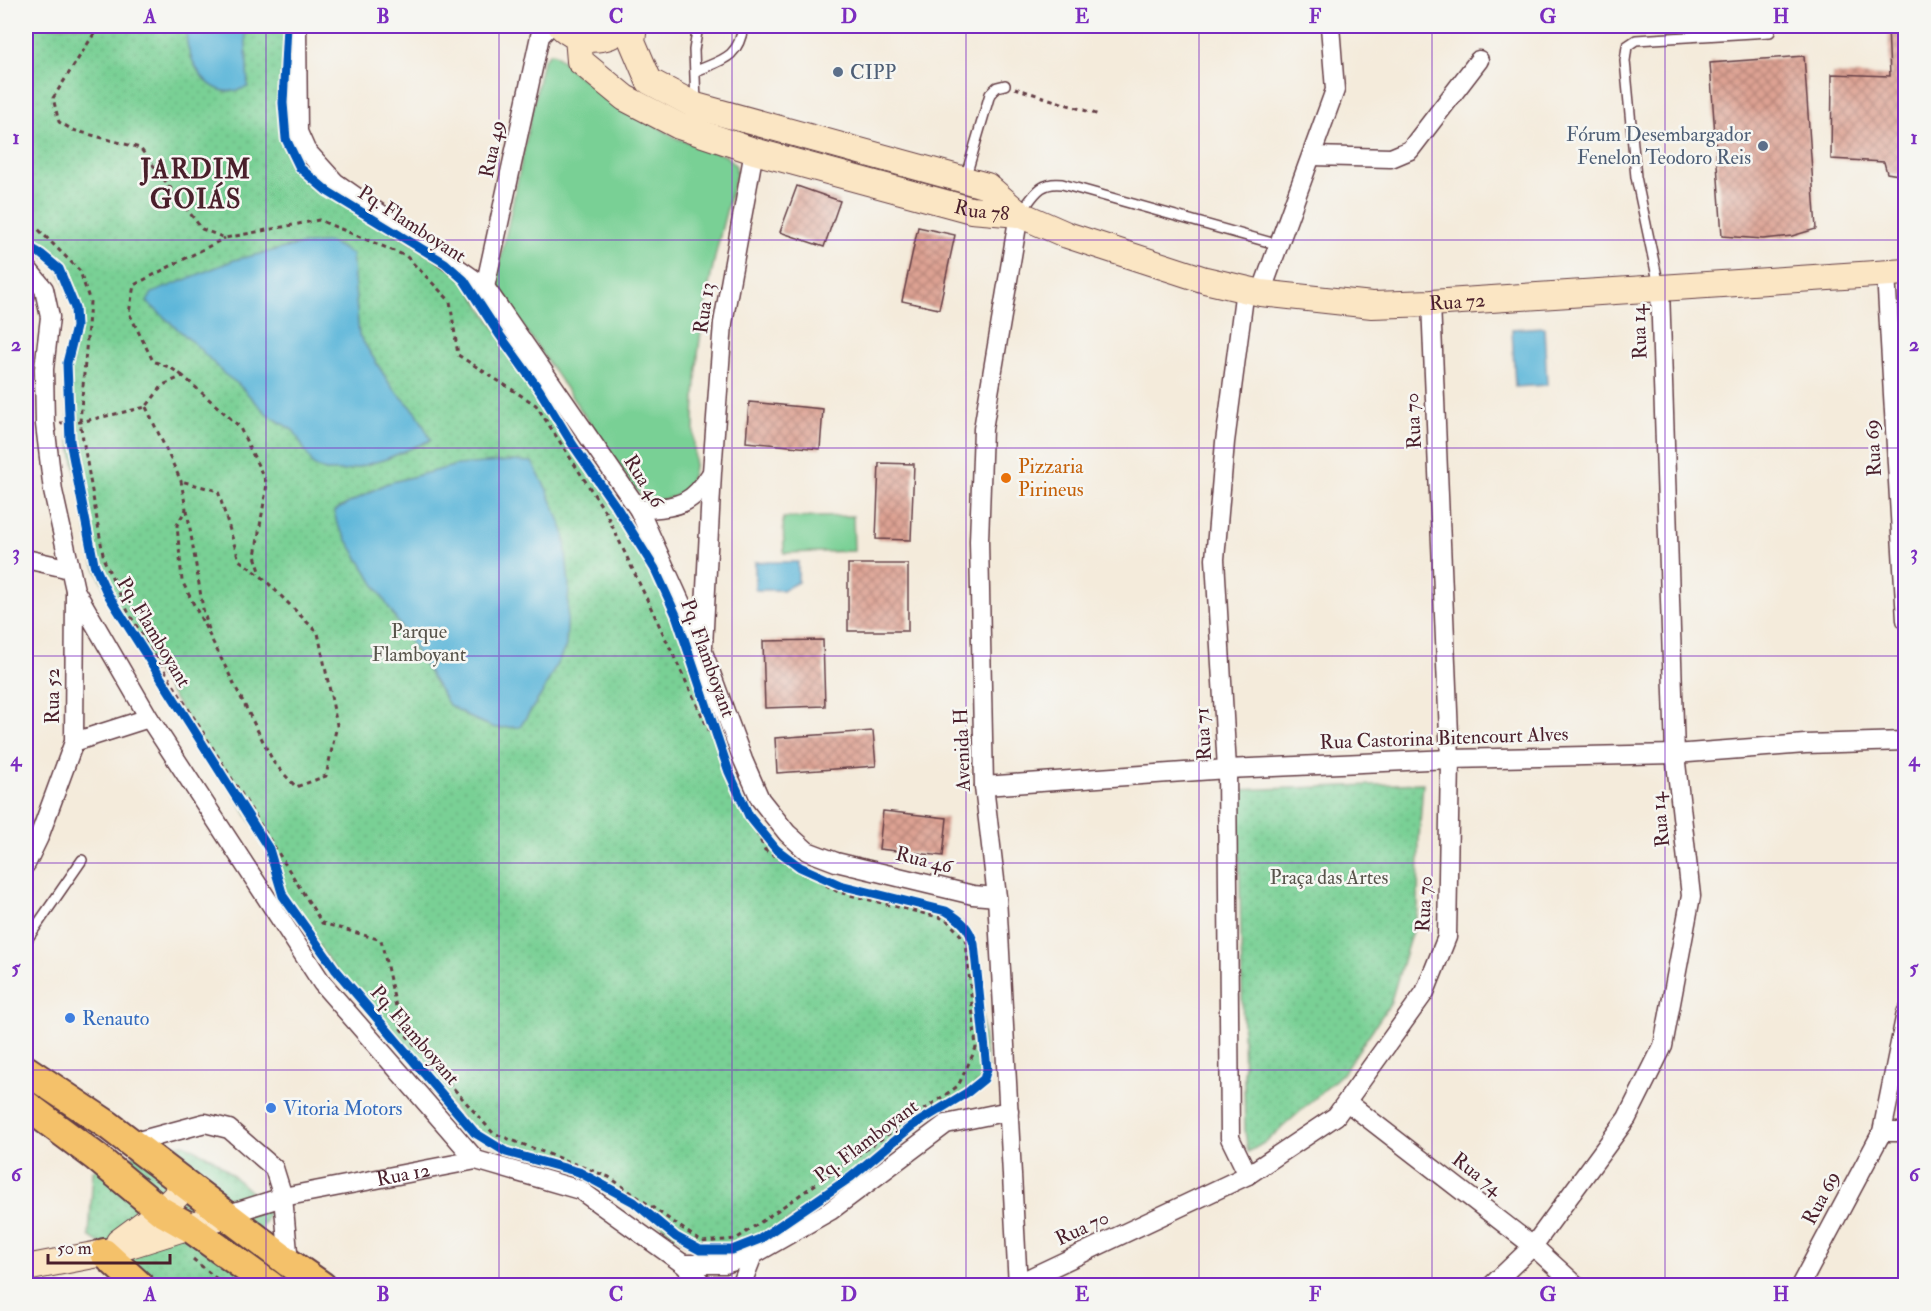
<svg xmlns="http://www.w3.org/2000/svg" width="1931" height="1311" font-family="'IM FELL Double Pica',serif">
<defs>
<pattern id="park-dots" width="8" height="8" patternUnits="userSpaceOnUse" patternTransform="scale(1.5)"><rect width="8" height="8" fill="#79d095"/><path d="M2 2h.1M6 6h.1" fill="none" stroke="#6ab281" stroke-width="1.8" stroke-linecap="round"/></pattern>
<pattern id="building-cross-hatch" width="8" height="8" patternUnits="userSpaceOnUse" patternTransform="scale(1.5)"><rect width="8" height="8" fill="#dda293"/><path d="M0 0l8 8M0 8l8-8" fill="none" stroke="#b58378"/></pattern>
</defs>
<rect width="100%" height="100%" fill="#f6f6f2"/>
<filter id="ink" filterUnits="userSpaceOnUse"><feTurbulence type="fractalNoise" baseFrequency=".0167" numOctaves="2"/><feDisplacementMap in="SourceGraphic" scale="12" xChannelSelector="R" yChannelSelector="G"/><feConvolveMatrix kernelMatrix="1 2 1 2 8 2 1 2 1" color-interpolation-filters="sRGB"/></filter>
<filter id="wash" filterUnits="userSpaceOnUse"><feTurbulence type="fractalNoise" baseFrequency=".008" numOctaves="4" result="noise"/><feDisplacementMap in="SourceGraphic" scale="24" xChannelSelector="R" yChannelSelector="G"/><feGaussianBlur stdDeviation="1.35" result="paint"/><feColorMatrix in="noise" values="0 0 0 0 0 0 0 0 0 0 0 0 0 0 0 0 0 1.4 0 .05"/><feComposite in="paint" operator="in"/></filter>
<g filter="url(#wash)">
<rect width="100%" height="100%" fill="#f4ebdb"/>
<path fill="#79d095" stroke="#627860" stroke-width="1.5" d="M550,53l5,1 22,21 97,62 52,19 10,10v9c-17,60 -31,119 -38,180 -2,25 -4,49 -4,74 -1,17 4,39 -5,54 -11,19 -35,21 -52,9l-134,-195 -4,-12 -1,-13 45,-212z
M853,516l1,35 -70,2 -1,-35z"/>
<path fill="url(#park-dots)" stroke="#627860" stroke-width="1.5" d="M26,26h261l-4,77 3,36 14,29 27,23 118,72 19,17 35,54 41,57 33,54 44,63 38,61 21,46 53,157 20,44 27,33 24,18 36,17 110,27c15,9 23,16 28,33l13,125 -3,10 -16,13 -56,34 -61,51 -40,29 -51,33 -28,11h-32l-24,-13 -42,-35 -55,-30 -73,-20 -31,-19 -140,-164 -52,-73 -14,-47 -162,-256 -13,-29 -24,-123 -3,-78 9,-36 -1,-19 -16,-39 -18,-15 -15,-9z
M1423,783l-4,55 -1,73 -28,93 -47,69 -77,69 -18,10 -3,-21 -7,-341z
M184,1144l30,15 56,50 -29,69 -18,7h-65l-13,-6 -15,-15 -41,-28 4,-66 64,-22z"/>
<path fill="#5bb6d9" stroke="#526a82" stroke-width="1.5" d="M187,26h58l3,61c-7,2 -17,6 -24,4 -25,-6 -41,-42 -37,-65z
M330,242l22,12 7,81 32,51 26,27 14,27 -45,19 -41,12h-20l-12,-6 -19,-34 -27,-17 -29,-30 -14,-10 -26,-27 -51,-45 5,-9 82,-33 64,-15z
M1544,327l3,58 -32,2 -3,-58z
M511,461l21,1 16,30 16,40 5,53 -3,61 -25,49 -21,32 -25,1 -22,-9 -24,-14 -112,-181 -3,-13 51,-27 72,-19z
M755,562h43v20l-15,8h-28z"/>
<g id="blocks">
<path fill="url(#building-cross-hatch)" d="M1888,26h17v150l-18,-3 -3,-11 -53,-3 1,-85 58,2z
M1804,56l12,173 -24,7 -29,3 -41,-3 -12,-173z
M797,186l43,15 -16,46 -44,-15z
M918,227l37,8 -16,74 -37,-8z
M749,402l74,7 -3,40 -74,-7z
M879,463l35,1 -3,76 -35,-1z
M848,564h60v67h-60z
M823,640l2,66 -60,2 -2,-67z
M873,731l3,35 -99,7 -2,-35z
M883,811l64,7 -4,38 -64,-7z"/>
</g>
</g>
<g filter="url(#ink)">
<use href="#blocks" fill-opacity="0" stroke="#643e45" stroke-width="1.5"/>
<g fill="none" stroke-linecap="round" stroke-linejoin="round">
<defs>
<path id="service" d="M696,71c26,-11 43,-13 47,-45
M696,103l-2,-53 4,-24
M965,179l25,-85 7,-7 8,-2
M1021,212c13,-16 18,-31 41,-28l217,61
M1659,286l-23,-109 -11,-116 2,-15 9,-6 134,-8
M26,941l56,-81"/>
<g id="minor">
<path d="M297,26l1,106 8,18 29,32 150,105 154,223 64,142 40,108 17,39 27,34 20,18 29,11 137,33 24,2"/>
<path d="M1312,156l79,2 19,-8 69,-90"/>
<path d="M26,267l18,22 6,28 -6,52 1,55 8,67 22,99 74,128 173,265 154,177"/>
<path d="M1886,273l20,347"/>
<path d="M485,287l55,-251 10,-10"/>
<path d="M1245,289l-20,153 -10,117 12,210 3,369 18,37"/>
<path d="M1261,293l74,-203 -5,-64"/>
<path d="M639,510c37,-4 51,-2 72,-36"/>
<path d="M26,559l44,10"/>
<path d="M703,647l9,-175 11,-149 31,-172"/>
<path d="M74,742l75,-24"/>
<path d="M984,786l243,-17 223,-10 225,-5 130,-10 101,-3"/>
<path d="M26,864l13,-27 35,-95 1,-151"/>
<path d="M1347,1102l186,144 44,40"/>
<path d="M1882,1132h24"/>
<path d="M131,1143l74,-20 24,6 45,39 9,29 6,66"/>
<path id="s1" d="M225,1215l58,-18 193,-37 104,30 103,74 22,22"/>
<path d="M683,1264h42l28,-9 77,-44 116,-87 63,-13"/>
<path d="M1019,1283l229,-108 88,-59 89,-124 22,-55 3,-178 -19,-456"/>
<path d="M741,1286l12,-31"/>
<path d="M1018,1286l-21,-389 -13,-111 -5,-245 4,-112 36,-215"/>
<path d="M1491,1286l42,-40 94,-128 36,-72 28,-150 -16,-142 -15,-465"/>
<path d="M1800,1286l82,-154 24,-119"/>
</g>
<g id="secondary">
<path d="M561,26c17,17 46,17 63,0"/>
<path id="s2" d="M634,26l-2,15 17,40 47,25 291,80 32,28 48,21 138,45 56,13 111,12 59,-2 475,-31"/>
<path id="s3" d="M578,37l2,24 45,37 54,28 75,25 217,59 48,4"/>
<path d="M119,1242l42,-31 26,-26"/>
<path d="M26,1268l78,-15 121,-38"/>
</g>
<path id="primary" d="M26,1070l82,55 181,138 33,23
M26,1105l70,52 65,54 28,16 82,59
M104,1253l36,33"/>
</defs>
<use href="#service" stroke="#643e45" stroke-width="12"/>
<use href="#minor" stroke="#643e45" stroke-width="21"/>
<use href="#secondary" stroke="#643e45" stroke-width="28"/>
<use href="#primary" stroke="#643e45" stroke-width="32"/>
<path stroke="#643e45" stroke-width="3" stroke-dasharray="4.5 4.5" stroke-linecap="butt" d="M99,26l-46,72 6,24 14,8 67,18 62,81 23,9 94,-18 87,36 44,45 8,54 78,50 70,108 119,251
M1015,88l84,27
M26,217l54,54 10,31 -10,120 24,138 25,54 193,309 59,17 20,89 92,104 116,44 93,65 34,-3 222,-153 18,-38 -10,-107 -20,-22 -108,-27 -73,-42 -17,-36
M183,376l-12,-8 -18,-7 -24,-48 5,-28 91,-47
M146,407l35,74 5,28 -9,16 5,56 92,182 22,24 30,-11 11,-51 -19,-92 -57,-57 -22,-16 -21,-69 -37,-10
M60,423l20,-1 66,-15 17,-22 20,-9 56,50 28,58 -12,72 6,18
M187,510l16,99 7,24
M193,1259l31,26"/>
<use href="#service" stroke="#fff" stroke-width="9"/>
<use href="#minor" stroke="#fff" stroke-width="18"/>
<use href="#secondary" stroke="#fbe6c4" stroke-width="26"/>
<use href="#primary" stroke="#f4c16b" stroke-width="28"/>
<defs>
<path id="cycleway" d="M26,245l15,9 18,15 16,39 1,19 -9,36 3,78 24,123 13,29 162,256 14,47 52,73 140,164 31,19 73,20 55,30 42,35 24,13h32l28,-11 91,-62 61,-51 56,-34 16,-13 3,-10 -13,-125c-5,-17 -13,-24 -28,-33l-106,-26 -40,-18 -24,-18 -27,-33 -20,-44 -53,-157 -21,-46 -38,-61 -44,-63 -33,-54 -41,-57 -35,-54 -19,-17 -118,-72 -27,-23 -14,-29 -3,-36 4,-77"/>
</defs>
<use href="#cycleway" stroke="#f6f6f2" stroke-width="13"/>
<use href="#cycleway" stroke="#0057b8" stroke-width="9"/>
</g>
</g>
<path fill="none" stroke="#7b2cbf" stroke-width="1.5" stroke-opacity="0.55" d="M266,26v1260M499,26v1260M732,26v1260M966,26v1260M1199,26v1260M1432,26v1260M1665,26v1260M26,240h1880M26,448h1880M26,656h1880M26,863h1880M26,1070h1880"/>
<g fill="#5c6f8a" stroke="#f6f6f2" stroke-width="2">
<circle cx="838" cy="72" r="6"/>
<circle cx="1763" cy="146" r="6"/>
</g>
<circle fill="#e8710a" stroke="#f6f6f2" stroke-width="2" cx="1006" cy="478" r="6"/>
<g fill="#3f7fe0" stroke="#f6f6f2" stroke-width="2">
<circle cx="70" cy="1018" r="6"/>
<circle cx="271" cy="1108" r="6"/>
</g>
<g text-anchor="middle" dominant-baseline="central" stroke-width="5" stroke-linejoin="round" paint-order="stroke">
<g font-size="20" fill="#4e5e75" stroke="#f6f6f2" text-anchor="start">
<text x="850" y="72">CIPP</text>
<text x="1751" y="134" text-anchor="end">Fórum Desembargador<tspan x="1751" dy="23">Fenelon Teodoro Reis</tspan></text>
</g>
<g font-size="20" fill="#4a1f2b" stroke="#f6f6f2">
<text transform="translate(492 149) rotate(-78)">Rua 49</text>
<text stroke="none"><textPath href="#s3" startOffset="458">Rua 78</textPath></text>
<text transform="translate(412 224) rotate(33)">Pq. Flamboyant</text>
<text stroke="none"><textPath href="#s2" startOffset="908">Rua 72</textPath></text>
<text transform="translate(704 308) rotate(-82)">Rua 13</text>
<text transform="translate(1639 332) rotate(-92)">Rua 14</text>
<text transform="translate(1413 421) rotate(-93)">Rua 70</text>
<text transform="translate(1873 448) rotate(-93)">Rua 69</text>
<text transform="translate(644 481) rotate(58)">Rua 46</text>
<text transform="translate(154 632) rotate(59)">Pq. Flamboyant</text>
<text transform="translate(708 658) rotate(70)">Pq. Flamboyant</text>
<text transform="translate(52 696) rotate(-90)">Rua 52</text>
<text transform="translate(1203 734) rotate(-93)">Rua 71</text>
<text transform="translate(1444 738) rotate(-2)">Rua Castorina Bitencourt Alves</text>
<text transform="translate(962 750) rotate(-92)">Avenida H</text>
<text transform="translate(1660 820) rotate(-96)">Rua 14</text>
<text transform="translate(924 860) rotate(14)">Rua 46</text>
<text transform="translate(1424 904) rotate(-87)">Rua 70</text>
<text transform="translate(415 1035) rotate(49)">Pq. Flamboyant</text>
<text transform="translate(866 1141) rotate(-37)">Pq. Flamboyant</text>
<text stroke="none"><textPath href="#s1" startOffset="183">Rua 12</textPath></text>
<text transform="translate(1477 1174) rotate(38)">Rua 74</text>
<text transform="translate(1821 1198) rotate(-62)">Rua 69</text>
<text transform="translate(1082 1228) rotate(-25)">Rua 70</text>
</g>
<g font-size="20" fill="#c56008" stroke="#f6f6f2" text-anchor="start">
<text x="1018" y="466">Pizzaria<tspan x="1018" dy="23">Pirineus</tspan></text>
</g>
<g font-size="20" fill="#58544b" stroke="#f6f6f2">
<text x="419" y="631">Parque<tspan x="419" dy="23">Flamboyant</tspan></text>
<text x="1329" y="877">Praça das Artes</text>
</g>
<g font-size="20" fill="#366cbe" stroke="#f6f6f2" text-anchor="start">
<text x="82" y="1018">Renauto</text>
<text x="283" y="1108">Vitoria Motors</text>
</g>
<g font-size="26" font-weight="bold" letter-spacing="1.5" fill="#4a1f2b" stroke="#f6f6f2">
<text x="196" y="170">JARDIM<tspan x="196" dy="30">GOIÁS</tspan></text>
</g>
</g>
<rect width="1931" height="1311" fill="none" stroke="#f6f6f2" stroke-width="66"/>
<path d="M48 1254v9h122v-9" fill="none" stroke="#4a1f2b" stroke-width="3"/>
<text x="57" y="1254" font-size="18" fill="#4a1f2b" stroke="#f6f6f2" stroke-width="4.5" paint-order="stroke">50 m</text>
<rect x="33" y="33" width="1865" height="1245" fill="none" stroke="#7b2cbf" stroke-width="2"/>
<g font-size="20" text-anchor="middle" font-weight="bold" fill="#7b2cbf">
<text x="150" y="23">A</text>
<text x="383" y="23">B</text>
<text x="616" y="23">C</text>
<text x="849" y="23">D</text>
<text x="1082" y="23">E</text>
<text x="1315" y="23">F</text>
<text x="1548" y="23">G</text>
<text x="1781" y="23">H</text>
<text x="16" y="144">1</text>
<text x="1914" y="144">1</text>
<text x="16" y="351">2</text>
<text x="1914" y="351">2</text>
<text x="16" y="559">3</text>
<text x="1914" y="559">3</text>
<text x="16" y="766">4</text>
<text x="1914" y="766">4</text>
<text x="16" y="974">5</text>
<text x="1914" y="974">5</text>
<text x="16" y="1181">6</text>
<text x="1914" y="1181">6</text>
<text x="150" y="1301">A</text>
<text x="383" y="1301">B</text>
<text x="616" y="1301">C</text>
<text x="849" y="1301">D</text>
<text x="1082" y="1301">E</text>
<text x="1315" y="1301">F</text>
<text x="1548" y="1301">G</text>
<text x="1781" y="1301">H</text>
</g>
</svg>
